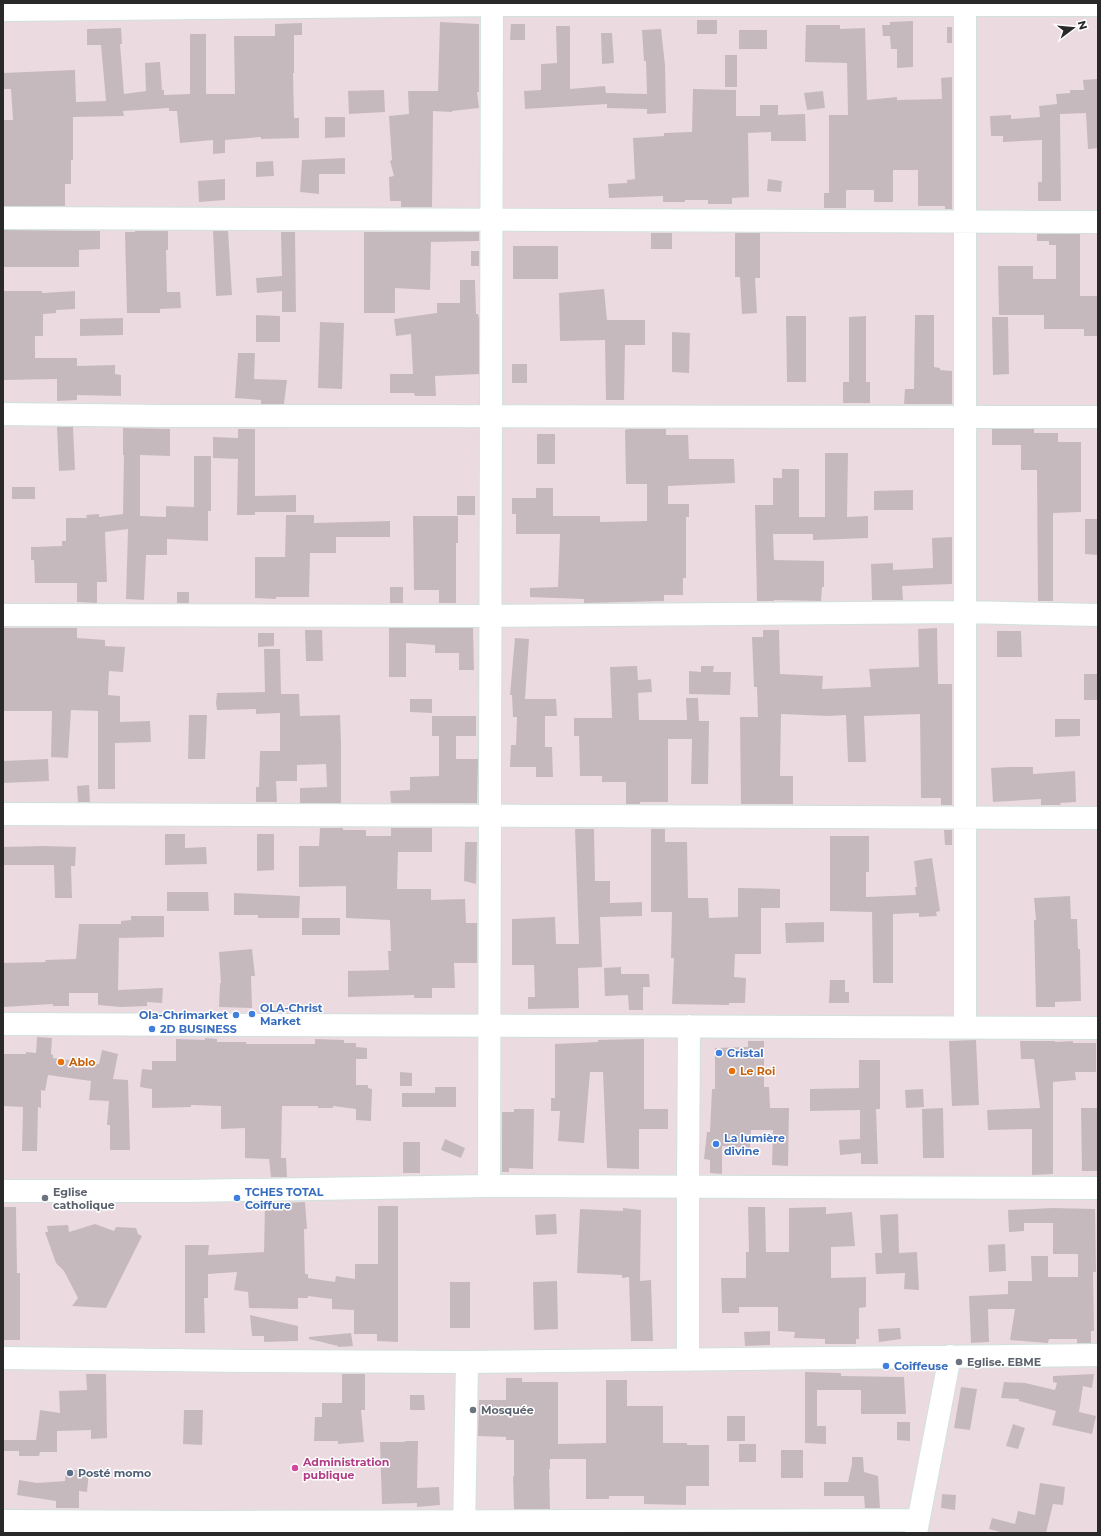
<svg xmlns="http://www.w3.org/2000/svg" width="1101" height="1536" font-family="Montserrat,sans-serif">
<rect width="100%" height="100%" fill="#ebdbe1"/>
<path fill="#c6b9be" d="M697,20h20v14h-20z
M913,21v46l-16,1v-19h-6l-1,-13h-7l-1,-11h8v-3z
M440,22l39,2v68h-2l2,16 -27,3v1l-19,-1 -1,96h-31v-6h-11l-1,-24 5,-1 -4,-15 2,-1 -3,-44 20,-2 -1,-23h30z
M302,23v12h-8v38h-1l1,45h5v20l-38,1v-2l-36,3v13l-12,1v-14l-33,3 -3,-32h-8v-3l-46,3 1,5 -51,1v43h-2v24h-6v22h-62v-86h10l-2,-31h-7l-1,-16 72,-3 1,32 30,-1 -5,-56h-14v-16l34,-1 1,16h-2l4,50 22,-3 -1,-28 15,-1 2,28h2v5l26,-1v-60h16v60h29l-1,-58h41v-12z
M511,24h14v16h-15z
M806,25h34v4l25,-1 2,72 30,-3v3l45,-1 -1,-21 11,-1v132h-7v-3h-27v-36h-25v32h-19v-12h-28v18h-22v-15h5v-78h19l-1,-52 -42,-1z
M556,26h14v63l35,-3 1,7 41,1 -1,-33h-2l-2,-31 19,-1 4,36 1,48 -19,1v-5l-40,-1v-4l-82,5 -1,-18 17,-1v-26l16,-1z
M947,27h5v16h-5z
M739,30h28v19h-28z
M601,33h11l2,30 -12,1z
M725,55h12v32h-12z
M1097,79l1,69 -10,1 -2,-36 -26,1 1,87h-23v-19h4v-42l-39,2v-6h-12l-1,-20 21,-1v4l29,-2 -1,-11 18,-2 -1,-10 14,-1v-3h14l-1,-10z
M693,89l43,1v26h24v-11h18v10l27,-1 1,27h-35v-9l-23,1 1,64 -17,1v6h-24v-4h-23v2h-22v-6l-54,2 -1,-14 19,-1v-3l8,-1 -2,-41 31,-2v-3l28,-1z
M384,90l1,22 -36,2 -1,-23z
M823,91l2,17 -18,2 -3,-17z
M325,117h20v20l-20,1z
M345,158v16h-26v20l-19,-2 2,-32z
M273,161l1,15 -18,1v-15z
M225,179v21l-26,2 -1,-21z
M768,179l14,2 -1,11 -14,-1z
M3,230l97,1v18l-21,1v17h-76z
M135,231h33v19h-2l1,42h13l1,16 -21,1v4h-33l-2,-81h10z
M213,231h15l4,64 -16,1z
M281,232h14l1,80h-14v-21l-25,2 -1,-15 26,-2z
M364,232h115v9l-48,1 -1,48 -35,-2v25h-31z
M651,233h21v16h-21z
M735,233h25v45h-5l2,35 -15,1 -2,-37h-5z
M1037,234h43v62h18v40h-14v-7h-40v-14h-45l-1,-49h35v13h23v-34h-7v-4h-12z
M513,246h45v33h-45z
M471,251h8v15h-8z
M460,280h15l1,34h2l1,5v55l-44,2 1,20h-21l-1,-3h-24v-19h23l-2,-40 -15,2 -2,-17 43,-6v-10h23z
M604,289l3,31h38v25h-20l-1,55h-18l-1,-60 -45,1 -1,-48z
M3,291h39v2l33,-2v18l-19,1v3l-13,1v22h-8v22h42v8l38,-1v9l6,1v21l-44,-1v5l-20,1v-22l-54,1z
M256,315l24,1v26h-24z
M915,315h19v52l6,1v2l12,1v33h-48l1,-15h9z
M786,316h20v66h-19z
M866,316v66h4v21h-27v-21h6v-65z
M992,317h16l1,57 -16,1z
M123,318v17l-43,1v-17z
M320,322l24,1 -2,66 -24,-1z
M672,332l18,1 -1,40 -17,-1z
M238,353h17l-1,26 33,1 -3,24h-23v-4l-26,-2z
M512,364h15v19h-15z
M57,427h16l2,43 -16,1z
M123,428l47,1v27l-30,-1v61l26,1v-11l28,1v-51h17v55h-3v30l-41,-2v16h-21l-2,45 -18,-1 2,-70 -23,3 2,50h-10v21l-20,-1v-19h-42l-1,-23h-3v-13l31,-1v-5h4v-23h21l-1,-3 13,-1v3l24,-3 1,-59h-1z
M238,429h17v67l41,-1v17h-41v3h-18l1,-56 -25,-1v-21l25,1z
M628,429h38v6h22l1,24h45l1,24 -67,3v18h21v13h-3v61h-3v17h-19v6l-39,1 -41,1v-4l-54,-2v-9l28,-1 2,-53h-44v-20h-4v-16h24v-10h17v28h47v6l47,-1v-37h-21l-1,-54z
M992,429h42v4h24v9h23v70l-27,1 -1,1v87h-15l-1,-131h-16v-25h-29z
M537,434h18v30h-18z
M825,453h23l-1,64 21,-1v22l-55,2v-6h-40l1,26 50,1v26h-2l-1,14 -47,-1v1h-17l-2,-96h18v-27h9v-9h17v48h26z
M12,487h23v12h-23z
M913,490v20h-39v-19z
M457,496h18v19h-18z
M286,515h28v8l76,-2v16h-54v16h-26l-1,44h-33v2l-21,-1v-41h30z
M413,516h45v27h-2v60h-17v-13h-25z
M1085,519h13v36l-13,-1z
M952,537v47l-50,2 1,14h-31l-1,-36 22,-1v7l40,-2 -1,-30z
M390,587h13v16h-13z
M177,592h12v11h-12z
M3,628h74v10l28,2v6l20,1 -2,25 -14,-1 -1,24 12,1v26l30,-1 1,21 -36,1v46h-17v-78l-27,-1 -3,48 -17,-1 1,-46h-49z
M389,628h84l1,42h-15v-17h-24v-8l-29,-2v34h-17z
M937,628l1,56h14v121h-11v-7h-20l-1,-84 -56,2 2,46h-18l-2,-47 -18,1 -47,-2 -1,62h13v28h-52l-1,-87h18l-1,-30h-3l-2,-50h11v-7h16l1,44 43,2 -1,13 49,-2 -2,-18 50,-2 -1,-38z
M305,630h17l1,31h-17z
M997,631h24l1,26h-25z
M258,633h16v13l-16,1z
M515,638l14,1 -4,60h31l1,17h-12v31h7l1,30h-17v-10h-26l1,-22h5l1,-28h-4l-1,-22h-2z
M264,649h16l1,45h18l1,22 40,-1 1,29v59h-41v-15l27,-1 -1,-23 -29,1v16h-21l1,21h-21v-15h3l1,-36h20v-38l-24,1v-5l-39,1 -1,-7 1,-10 48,-1z
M637,666l1,14 13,-1 1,13 -14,1 1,27h48l-1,-22h12l1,23h10l-1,63h-17l1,-45h-24v63h-28v2h-14v-22h-24v-6h-22l-1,-40h-5v-18h38l-2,-51z
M701,666h13l-1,6h18l-1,23 -41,-1v-23l12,1z
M1084,674h14v26h-14z
M410,699h22v14l-22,-1z
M189,715h18l-2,44h-17z
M432,716h44v20h-20v23h22l-1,44h-86l-1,-12 20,-1v-13l29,-1v-40h-7z
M1055,719h25v17l-25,1z
M48,759l1,22 -46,2v-22z
M1009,767h24v7l42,-3 1,31 -16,1 1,2h-20v-6l-48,3 -2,-34z
M89,785l1,17h-12l-1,-16z
M320,828h23v2h23v6h25v-8h41v24h-34l-1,37h34v11l34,-1 1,24h11v40h-23l1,25h-23v10h-18v-3l-66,2v-26l41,-1 -1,-19h3l-1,-31 -44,-2v-32l-47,1v-41h20z
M575,829h19l1,52h15v22l32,-1v14l-42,1 2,50 -24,1 1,40 -51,1v-12h7l-1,-32h-22v-46l43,-2 1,27h23z
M651,829h14v13h22l1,56h20l1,20 29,-1v-29l42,1v19h-19v46h-26l-1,23 12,1 -1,25h-16v2l-57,-1 2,-46h-3l1,-46h-21z
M944,830h8v15h-7z
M165,834h20v14l21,-1 1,17 -42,1z
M257,834h17v36l-17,1z
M830,836h39v36h-3v25l50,-2 -1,-8h2l-3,-26 18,-3 8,53 -4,1 1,4 -18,1v-4l-26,1v69h-20l-1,-71 -42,-1z
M465,842h12l-1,42 -12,-3z
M42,846l34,1 -1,19h-4l1,32h-17l-1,-33h-51v-18z
M167,892h41l1,19h-42z
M234,893l66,3 -1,22h-41v-3h-24z
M1070,896l1,23h6l1,30h2l1,52 -26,1v5h-19l-2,-87h2l-2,-22z
M131,916h33v21l-45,1 -1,52 45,-2 -1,15 -15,-1v4l-26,1 -23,-2v-12h-29v13h-16v-2l-50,3v-44l43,-1 -1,-2 31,-1 3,-35h42v-3l10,-1z
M302,918h38v17h-38z
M824,922v20l-38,1 -1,-20z
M252,949l3,27h-4l1,32 -33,-1 1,-24h1l-2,-31z
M621,967v7h28l1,13h-7v23h-14l-1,-15 -23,1 -1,-28z
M830,980h15v12h4v11h-20z
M37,1037l15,1 -1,16 2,1v3l46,6 3,-14 16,4 -5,25 15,1 2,70h-20v-25h-3l2,-24 -20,-1 2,-19 -43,-6 -3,16 -4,-1v18l-3,-1 -1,44h-15l1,-44 -20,-1v-52h23v-2l10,1z
M205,1038l12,1v3h29v2h69v-5l29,1v3h12v4l11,1v11h-11v26h12v3l4,1 -1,32 -15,-1v-11l-23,-3v2h-15v-2h-36l-1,52h5l1,19h-16l-2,-18 -24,-1v-30l-24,1v-23l-30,-1v2l-39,1v-19l-12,-2 2,-18 10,1v-9h24v-22l29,1z
M644,1039v70h24v20h-29v40l-32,-1 -4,-96h-13l-6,71 -26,-2 2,-30h-9v-13h4v-54l43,-2v-2z
M976,1040l3,65 -27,1 -3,-65z
M748,1041h16v46h5l1,21h19l-1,58 -16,-1 1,-35h-22l-1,18 -28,-2v28l-12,-1v-13l-6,-1 3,-27h3l2,-43h3v-41l33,-1z
M1020,1041h35v1l18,-1v2h23v29h-21l1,8 -23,2v92l-21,1v-46l-44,1 -1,-20 53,-2 -6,-49h-13z
M859,1060h21v49h-4l2,55h-17v-11l-21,2 -1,-15 21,-1v-29l-50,1v-22l49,-1z
M400,1072l12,1v13h-12z
M435,1087h21v20h-54v-14h33z
M923,1089l1,18 -18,1 -1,-18z
M943,1108l1,50h-21l-1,-49z
M1081,1108h16v63h-15z
M514,1109h20l-1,60 -24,-1v4h-7v-60h12z
M445,1139l20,9 -4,10 -20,-8z
M403,1142h17v31h-17z
M305,1202l2,27h-3l1,45h3v4l27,4 1,-6 19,3v-15h23v-58h20v136l-21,-1v-7h-23v-24l-22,-1v-10l-24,-3v2h-10v11l-49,-1 -1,-16 -14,-2 3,-18 -29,2v24h-4l1,35h-20v-88h24l-1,10 56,-3 1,-48z
M3,1207h13l1,66h3v67h-17z
M748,1207h17l1,45h23v-44l37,-1v7l26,-2 3,34 -24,1v31l35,-1v30l-7,1v31h-3v5h-31v-5l-31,-1 1,-6 -17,-1v-24h-39v6h-17l-1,-35h25v-26h3z
M623,1208l18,2 -1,71 11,-1 2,61h-22l-2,-64 -7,1v-3l-45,-2 3,-64 43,2z
M1053,1208l42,1 1,63h-3l1,59h-3v12h-14v-4h-28l-1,4h-1l-37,-3 5,-31h-27l1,33 -18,1 -2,-47 39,-2v-13h24l-1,-25h17v21h30v-23h-25v-31h-29v8l-15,1 -1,-22z
M556,1214l1,20 -21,1 -1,-20z
M898,1214l1,39 18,-1 2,38 -15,-1 1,-16 -29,1 -1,-21h7l-2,-38z
M95,1224l19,7 2,-4 20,1 2,6 4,2 -36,72 -34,-2 6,-8 -14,-27 -8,-8 -11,-31h3l-1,-6 21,-1 1,7z
M1005,1244l1,27 -17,1 -1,-27z
M557,1281l1,48 -24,1 -1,-48z
M450,1282h20v46h-20z
M250,1315l48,11v15l-34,1v-6h-12z
M900,1328l1,11 -22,3 -1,-13z
M770,1331v14l-25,1 -1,-14z
M351,1333l2,13 -15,1v-1l-29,-7v-2z
M805,1372l36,1v3l63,1 2,37h-45v-24h-44v36h9v18l-21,-1z
M86,1374h20l1,64 -16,1v-9l-34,1v21h-17l-1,4h-20v-5h-16v-11h33l4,-30 20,3 -1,-22 28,-1z
M342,1374h23v36h-4l3,32 -26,2v-3h-24l1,-24h7v-14h20z
M1094,1374l-2,14 -9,-2 -4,26 17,4 -4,18 -40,-9 4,-14 -37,-10v-2l-18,-1 3,-16 21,1 30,7 2,-7 -4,-1v-6z
M506,1378h16v4h36v62l48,-1v-63h21v26h36v37h24v2h22v41h-23v19l-42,-1v-8h-35v3h-23v-40h-36v10h-1l1,40h-36l-1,-32 1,-1v-36h-8v-3l-28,-1 1,-36h27z
M961,1387l16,2 -7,41 -16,-2z
M410,1395h14l1,15h-15z
M184,1410h19l-1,35 -19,-1z
M727,1416h18v25h-18z
M897,1422h13v19l-13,-1z
M1013,1424l12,4 -7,21 -12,-3z
M405,1441h13l-1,47 22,-1 1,18 -23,2v-4l-35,1 -2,-62h25z
M739,1444h17v18h-17z
M781,1450h22v28h-22z
M852,1457h11l1,15 14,4 2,32h-15l-1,-12h-40v-14h24l4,-18z
M66,1469l23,2 -2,21 -8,-1v17h-23v-7l-39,-6 2,-15 18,3 28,-2z
M1040,1483l25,4 -2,18 -10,-1 -7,29h-42l-15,-4 3,-11 23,6 3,-13 17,4z
M942,1494l14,1 -1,15 -14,-2z"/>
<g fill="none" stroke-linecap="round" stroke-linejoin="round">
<defs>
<path id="minor" d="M3,10l489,-5h606
M3,218l1095,4
M3,414l160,2 935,1
M3,615l488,1 474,-4 133,3
M3,814l1095,4
M3,1024l1095,4
M965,1027v-1024
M489,1186l3,-1183
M3,1191h183l303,-5 609,2
M3,1358l242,3 222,1 631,-7
M688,1360v-173l1,-161
M3,1521l205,1 710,-2
M464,1533l3,-171
M916,1533l34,-177"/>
</defs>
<use href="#minor" stroke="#d0e1de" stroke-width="24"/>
<use href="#minor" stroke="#fff" stroke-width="22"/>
</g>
<g fill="#3f7fe0" stroke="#fff" stroke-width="1.5">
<circle cx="252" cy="1014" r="4"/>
<circle cx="236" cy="1015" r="4"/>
<circle cx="152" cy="1029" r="4"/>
<circle cx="719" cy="1053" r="4"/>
<circle cx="716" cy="1144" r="4"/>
<circle cx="237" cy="1198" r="4"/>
<circle cx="886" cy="1366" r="4"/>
</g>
<g fill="#e8710a" stroke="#fff" stroke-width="1.5">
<circle cx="61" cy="1062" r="4"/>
<circle cx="732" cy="1071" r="4"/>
</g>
<g fill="#6b7280" stroke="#fff" stroke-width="1.5">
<circle cx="45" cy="1198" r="4"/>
<circle cx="959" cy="1362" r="4"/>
<circle cx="473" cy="1410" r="4"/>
</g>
<circle fill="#d1479c" stroke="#fff" stroke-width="1.5" cx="295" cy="1468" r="4"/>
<circle fill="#5c6f8a" stroke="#fff" stroke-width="1.5" cx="70" cy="1473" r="4"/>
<g text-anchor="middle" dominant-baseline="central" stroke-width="3" stroke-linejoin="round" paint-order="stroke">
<g font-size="11" font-weight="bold" fill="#366cbe" stroke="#fff" text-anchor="start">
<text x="260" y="1008">OLA-Christ<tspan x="260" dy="13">Market</tspan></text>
<text x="228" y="1015" text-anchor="end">Ola-Chrimarket</text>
<text x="160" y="1029">2D BUSINESS</text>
<text x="727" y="1053">Cristal</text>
<text x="724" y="1138">La lumière<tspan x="724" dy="13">divine</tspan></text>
<text x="245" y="1192">TCHES TOTAL<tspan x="245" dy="13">Coiffure</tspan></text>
<text x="894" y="1366">Coiffeuse</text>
</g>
<g font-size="11" font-weight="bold" fill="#c56008" stroke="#fff" text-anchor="start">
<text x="69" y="1062">Ablo</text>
<text x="740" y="1071">Le Roi</text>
</g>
<g font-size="11" font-weight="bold" fill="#5b616d" stroke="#fff" text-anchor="start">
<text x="53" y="1192">Eglise<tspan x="53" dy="13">catholique</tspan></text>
<text x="967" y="1362">Eglise. EBME</text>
<text x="481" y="1410">Mosquée</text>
</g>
<g font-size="11" font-weight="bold" fill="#b23c85" stroke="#fff" text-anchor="start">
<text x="303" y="1462">Administration<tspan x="303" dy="13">publique</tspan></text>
</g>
<g font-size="11" font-weight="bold" fill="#4e5e75" stroke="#fff" text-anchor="start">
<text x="78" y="1473">Posté momo</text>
</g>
</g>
<rect width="1101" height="1536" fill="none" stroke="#292929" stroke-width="8"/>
<g transform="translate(1073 28) rotate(74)" stroke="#ffffff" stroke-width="3" paint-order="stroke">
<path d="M0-3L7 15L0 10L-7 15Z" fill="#292929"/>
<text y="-6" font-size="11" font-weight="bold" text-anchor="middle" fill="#292929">N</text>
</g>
</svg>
